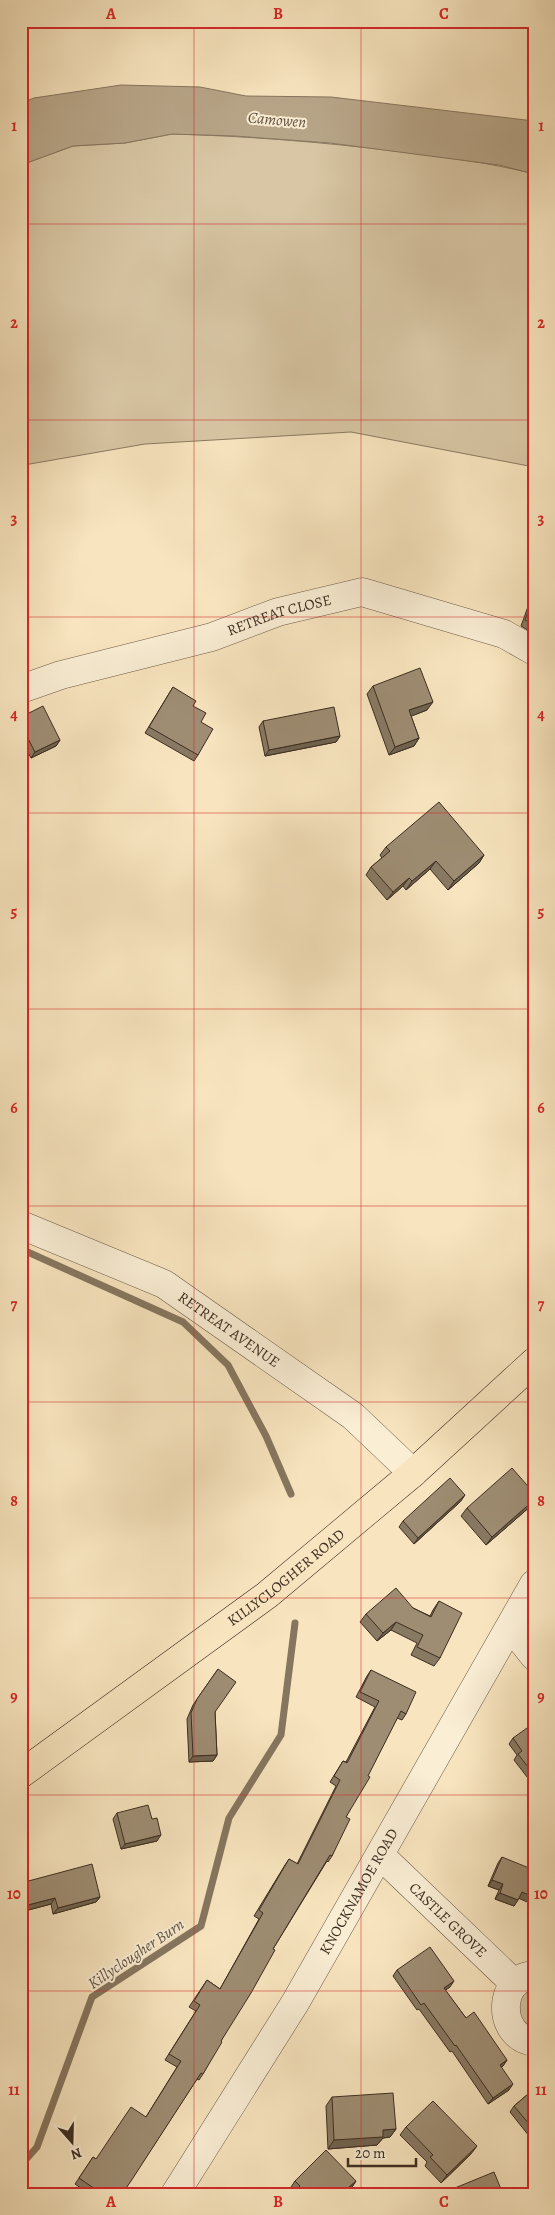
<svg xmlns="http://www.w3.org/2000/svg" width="555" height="2215" font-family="Alegreya,serif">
<rect width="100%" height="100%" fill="#f8e5bf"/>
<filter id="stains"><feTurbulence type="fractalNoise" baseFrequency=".004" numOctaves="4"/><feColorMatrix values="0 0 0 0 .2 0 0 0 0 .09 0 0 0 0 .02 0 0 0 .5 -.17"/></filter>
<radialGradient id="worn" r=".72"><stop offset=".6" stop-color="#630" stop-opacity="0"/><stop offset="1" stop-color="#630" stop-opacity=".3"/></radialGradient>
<path fill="#d8c6a4" stroke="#8a7a62" d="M172,134c75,2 149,8 223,17 47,6 93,11 139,23v293l-183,-35 -206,12 -121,21 -3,6v-306l52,-19 52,-3z
M534,1986v44l-14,-9 -1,-25z"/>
<path fill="#b8a689" stroke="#86765f" d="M121,85l79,2 46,9 85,1 203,24v53l-35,-9 -169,-22 -95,-7 -63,-2 -47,9 -52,3 -52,19v-62l13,-5z"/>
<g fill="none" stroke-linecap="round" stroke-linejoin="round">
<path stroke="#86765f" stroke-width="7" d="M21,1249l162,73 45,43 38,71 25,58
M21,2165l16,-18 55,-150 109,-71 28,-108 52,-83 14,-112"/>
<defs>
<g id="minor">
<path id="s1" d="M21,689l40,-14 151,-38 66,-25 84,-20 142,42 30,17"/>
<path id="s2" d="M21,1225l143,59 189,132 60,57"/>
<path d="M511,1627l23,29"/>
<path id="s3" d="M380,1855l135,129"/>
<path d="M534,1975c-37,2 -38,62 0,67"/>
<path id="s4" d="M175,2194l120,-191 239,-419"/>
</g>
<g id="highway">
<path id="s5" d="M21,1774l246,-179 146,-122 121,-111"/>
</g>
</defs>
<use href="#minor" stroke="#6b5b48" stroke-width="29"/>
<use href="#highway" stroke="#3c2d21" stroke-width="29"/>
<use href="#minor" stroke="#faeed5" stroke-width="28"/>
<use href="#highway" stroke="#f8e5bf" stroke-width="28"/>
</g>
<path fill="#887963" stroke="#3c2d21" d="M534,595v39l-13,-8 9,-25z
M373,686l54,24 -16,6 8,22 -5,8 -25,9 -22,-61z
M173,687l20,19 8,16 -3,33 -4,6 -49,-28z
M21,717l39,23 -4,6 -25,12 -10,-19z
M263,721l77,15 -4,6 -71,14 -6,-29z
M386,847l98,8 -5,8 -31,27 -18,-21 -24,21 -3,-4 -16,14 -21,-25 5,-8 11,-9 -2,-3z
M461,1501l-47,43 -15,-17 4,-6z
M532,1505l-46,40 -25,-29 6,-8z
M439,1601l1,57 -6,8 -23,-11 6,-12 -26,-13 -14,11 -17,-19 6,-8 47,-6 17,8 3,-6z
M218,1669l-3,43 2,43 -4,6 -24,1 -2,-43 6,-14z
M371,1670l35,44 -4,6 -5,-2 -51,99 -14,39 -4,6 -1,-1 -54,88 -52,92 -18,33 -4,6 -2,-1 -75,115h-33l-14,-10 18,-27 3,2 50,-42 31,-50 -12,-7 31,-49 -7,-4 18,-27 13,9 39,-70 -5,-3 31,-51 4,-6 8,5 39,-78 -6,-4 13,-21 3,1 29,-55 -19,-10 11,-21z
M513,1738h21v48l-20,-26 3,-5 -8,-11z
M117,1813l35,6 5,22 -36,8 -8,-30z
M502,1857l17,41 -5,8 -19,-7 4,-9 -11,-4 10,-23z
M21,1883l79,14 -4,5 -43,12 -2,-10 -30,8z
M397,1970l53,17 -5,3 21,28 41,42 -4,6 -2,1 8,23 -21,14 -36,-53 -2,1 -31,-43 -2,1 -24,-34z
M534,2089v51l-1,1 -23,-29 4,-6z
M332,2097l64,32 -6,8 -7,1 -6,7 -49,4 -2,-43z
M406,2127l65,27 -30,29 -16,-17 2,-4 -27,-27z
M295,2181h61l-4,6 -8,7 -49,-3 -4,-4z"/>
<path fill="#6f6350" stroke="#3c2d21" d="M433,702l-6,8 -23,9 5,-9z
M340,736l-4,6 -71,14 4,-6z
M419,738l-5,8 -25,9 6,-8z
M60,740l-4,6 -25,12 4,-6z
M484,855l-5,8 -31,27 6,-9z
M436,861l-6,8 -24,21 6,-9z
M409,878l-6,8 -16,14 6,-8z
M465,1495l-4,6 -47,43 4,-6z
M534,1500v2l-2,3 -46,40 6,-8z
M396,1622l-5,8 -14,11 6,-8z
M217,1755l-4,6 -24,1 4,-6z
M161,1835l-4,6 -36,8 4,-5z
M492,1880l11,4 -4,6 -11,-4z
M522,1892l12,5v8l-16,-7z
M500,1893l18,7 -4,6 -19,-7z
M100,1897l-4,5 -43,12 5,-6z
M55,1898l-4,6 -30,8v-2l3,-4z
M454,1981l-4,6 -10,7 4,-6z
M507,2060l-4,6 -7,5 4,-6z
M513,2084l-4,6 -21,14 5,-6z
M396,2129l-6,8 -7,1 -6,7 -49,4 6,-9 49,-10z
M477,2146l-6,8 -30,29 6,-8z
M356,2181l-4,6 -8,7h-2z"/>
<path fill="#9e8d73" stroke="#3c2d21" d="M534,596v29l-9,-5z
M420,668l13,34 -24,8 10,28 -24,9 -22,-61z
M173,687l23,14 -3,5 13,7 -5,9 12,7 -15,26 -49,-28z
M43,706l17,34 -25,12 -14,-27v-8z
M334,707l6,29 -71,14 -6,-29z
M439,802l45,53 -30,26 -18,-20 -24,20 -3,-3 -16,14 -22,-25 19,-16 -4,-4z
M512,1468l22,25v7l-42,37 -25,-29z
M450,1478l15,17 -47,43 -15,-17z
M396,1588l17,20 18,9 8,-16 23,12 -22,45 -23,-11 6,-12 -27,-13 -13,11 -17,-19z
M218,1669l18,13 -21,30 2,43 -24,1 -2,-43 6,-14z
M371,1670l45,22 -10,22 -5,-3 -33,65 2,1 -24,40 4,2 -18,37 -2,-1 -57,94 2,1 -24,43 -30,48 1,1 -19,32 -2,-1 -70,108 -9,13h-31l4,-5 -16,-11 14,-21 3,2 35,-52 15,10 35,-56 -12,-7 31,-49 -6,-4 13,-21 13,9 43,-76 -4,-3 30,-51 9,5 42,-84 -6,-4 9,-15 4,2 32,-62 -19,-9z
M527,1728l7,10v37l-16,-21 4,-3 -9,-13z
M148,1805l4,14 5,-1 4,17 -36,9 -8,-31z
M502,1857l32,13v27l-12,-5 -4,8 -18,-7 3,-9 -11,-4z
M92,1864l8,33 -42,11 -3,-10 -31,8 -3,-10v-13z
M430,1947l24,34 -10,7 22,30 8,-6 33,48 -7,5 13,19 -20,14 -37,-53 -1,1 -31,-43 -3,2 -24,-35z
M21,2046l5,1 -5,25z
M534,2089v41l-20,-24z
M393,2093l3,36 -13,1v7l-49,3 -2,-43z
M433,2101l44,45 -30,29 -17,-18 3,-2 -27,-28z
M326,2150l30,31 -14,12 -5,-5 -6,6h-38l7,-8 -5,-5z
M494,2172l9,22h-52l-1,-4z"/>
<path fill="none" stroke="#d62828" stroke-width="1" stroke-opacity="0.55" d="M194,21v2173M361,21v2173M21,224h513M21,420h513M21,617h513M21,813h513M21,1009h513M21,1206h513M21,1402h513M21,1598h513M21,1795h513M21,1991h513"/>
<g text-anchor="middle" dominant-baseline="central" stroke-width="4" stroke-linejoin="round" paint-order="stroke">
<g font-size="15" fill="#3c2d21" stroke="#faeed5">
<text stroke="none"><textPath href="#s1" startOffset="269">RETREAT CLOSE</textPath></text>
<text stroke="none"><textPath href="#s2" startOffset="234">RETREAT AVENUE</textPath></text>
<text stroke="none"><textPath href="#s5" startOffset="330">KILLYCLOGHER ROAD</textPath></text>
<text stroke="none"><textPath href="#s4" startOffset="354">KNOCKNAMOE ROAD</textPath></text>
<text stroke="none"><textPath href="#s3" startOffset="94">CASTLE GROVE</textPath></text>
</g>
<g font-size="16" font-style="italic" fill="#615140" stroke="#faeed5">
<text transform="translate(277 120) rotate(5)">Camowen</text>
<text transform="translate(136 1954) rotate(-34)">Killyclougher Burn</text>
</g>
</g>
<rect width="555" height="2215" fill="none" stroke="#f8e5bf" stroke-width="55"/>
<g transform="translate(72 2142) rotate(160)" stroke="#faeed5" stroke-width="4" paint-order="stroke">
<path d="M0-4L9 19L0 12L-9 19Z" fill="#3c2d21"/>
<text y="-8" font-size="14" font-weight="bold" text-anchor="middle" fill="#3c2d21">N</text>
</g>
<path d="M348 2158v8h68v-8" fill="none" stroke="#3c2d21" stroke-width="2.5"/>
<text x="355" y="2158" font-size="15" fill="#3c2d21" stroke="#faeed5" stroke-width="4" paint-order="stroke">20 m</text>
<rect x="28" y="28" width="500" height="2160" fill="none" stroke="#d62828" stroke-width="2"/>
<g font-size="16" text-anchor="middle" font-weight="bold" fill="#d62828">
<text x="111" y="19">A</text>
<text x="278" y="19">B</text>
<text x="444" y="19">C</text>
<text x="14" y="131">1</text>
<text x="541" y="131">1</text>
<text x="14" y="328">2</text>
<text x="541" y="328">2</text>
<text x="14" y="524">3</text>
<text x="541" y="524">3</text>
<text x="14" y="720">4</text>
<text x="541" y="720">4</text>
<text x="14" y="917">5</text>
<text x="541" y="917">5</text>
<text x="14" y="1113">6</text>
<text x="541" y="1113">6</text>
<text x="14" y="1310">7</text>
<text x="541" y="1310">7</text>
<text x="14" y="1506">8</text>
<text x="541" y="1506">8</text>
<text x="14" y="1702">9</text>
<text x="541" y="1702">9</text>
<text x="14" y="1899">10</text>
<text x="541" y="1899">10</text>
<text x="14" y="2095">11</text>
<text x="541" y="2095">11</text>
<text x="111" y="2207">A</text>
<text x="278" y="2207">B</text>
<text x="444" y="2207">C</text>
</g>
<rect width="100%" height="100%" filter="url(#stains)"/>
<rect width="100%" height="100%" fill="url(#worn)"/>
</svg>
